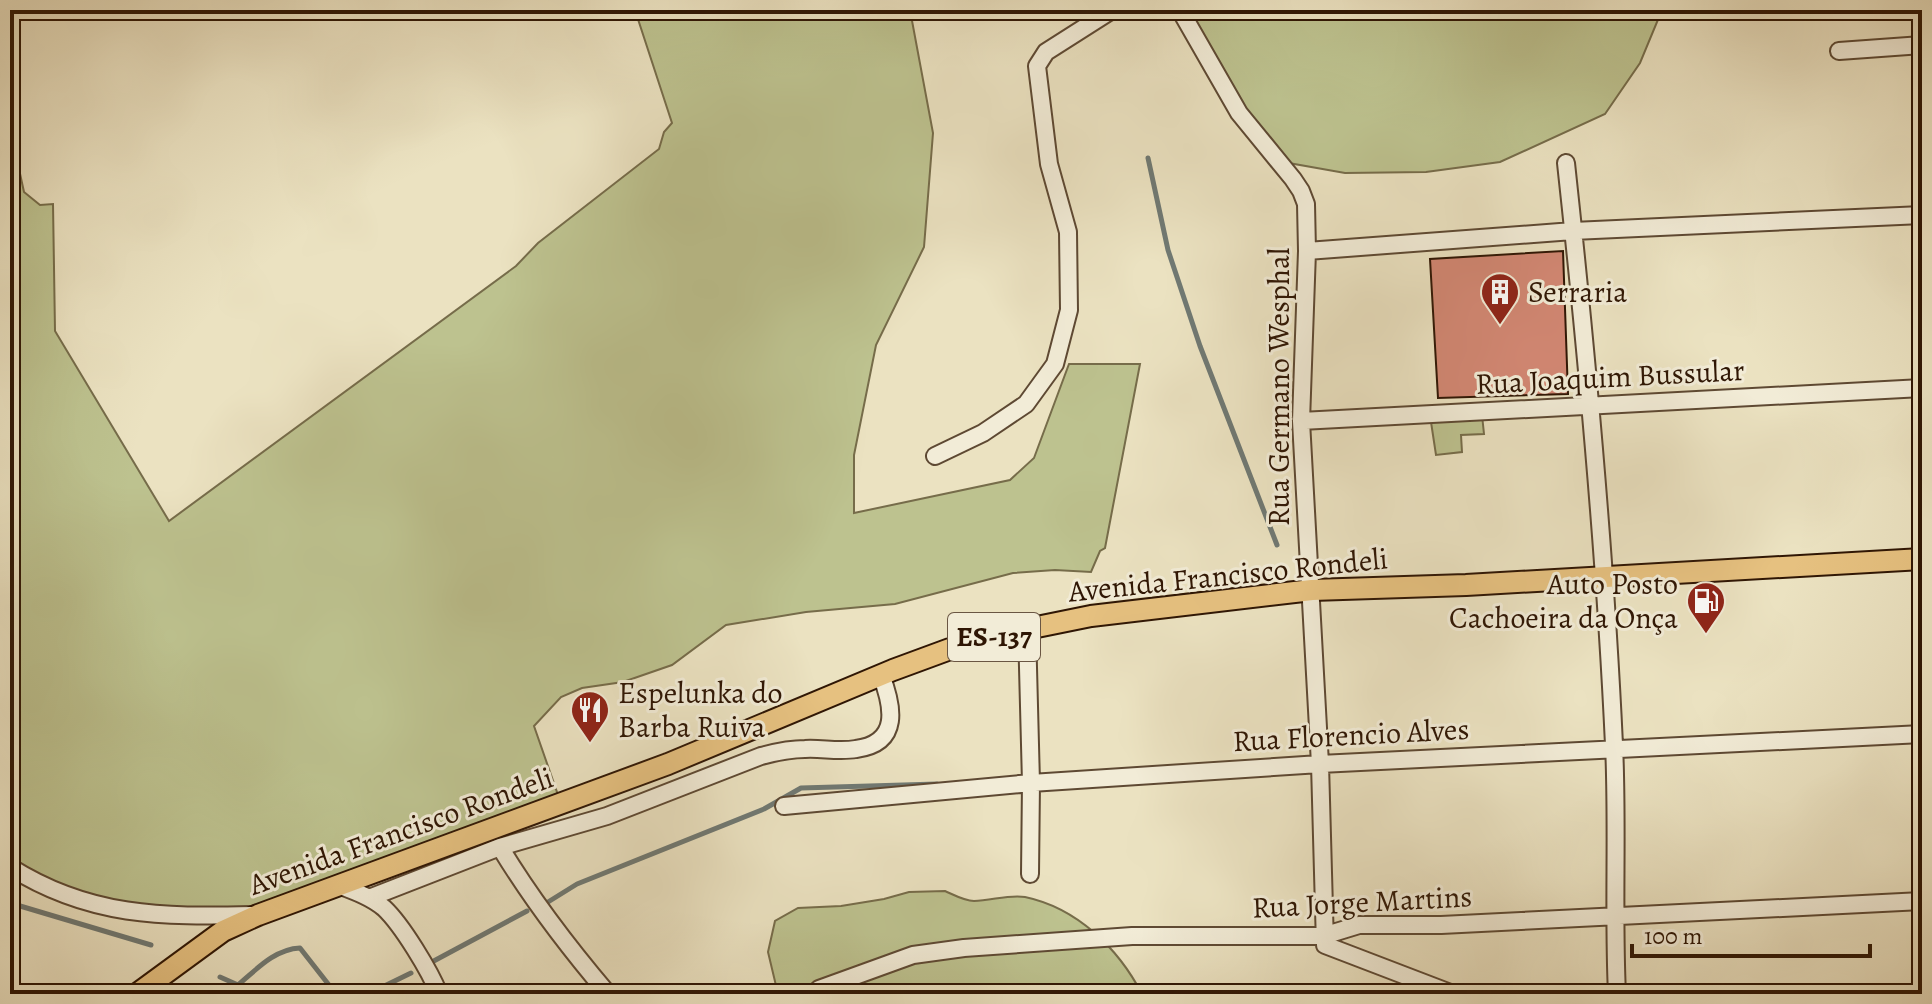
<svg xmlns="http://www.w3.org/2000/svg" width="1932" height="1004" font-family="Alegreya,serif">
<rect width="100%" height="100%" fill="#ebe2c1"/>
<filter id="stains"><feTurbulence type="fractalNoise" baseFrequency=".0025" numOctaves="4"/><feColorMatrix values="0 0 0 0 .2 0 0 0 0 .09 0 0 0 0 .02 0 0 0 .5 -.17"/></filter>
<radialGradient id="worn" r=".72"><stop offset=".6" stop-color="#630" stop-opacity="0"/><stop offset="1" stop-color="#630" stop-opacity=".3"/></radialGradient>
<path fill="#bdc28f" stroke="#766c4a" stroke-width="2" d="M635,10h275l23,123 -9,114 -48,98 -22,110v58l156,-33 24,-22 35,-94h71l-35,184 -5,3 -9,21 -36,-2 -42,3 -118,31 -89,8 -80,13 -54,40 -49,17 -41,6 -21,9 -27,29 24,69 -319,122 -139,-10 -90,-46v-699l9,7 5,23 16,13 13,-1 2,127 114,190 347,-255 22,-23 121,-94 5,-17 8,-9z
M1182,10h480l-22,53 -35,51 -105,48 -74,10 -81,1 -73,-13z
M1482,415l2,19 -23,1 1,17 -26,3 -5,-33z
M945,891c9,4 20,10 29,10 17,0 35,-7 51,-4 52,11 93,51 117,97h-364l-10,-42 7,-31 23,-13 43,-2 43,-7 25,-7z"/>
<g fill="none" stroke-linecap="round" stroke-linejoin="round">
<path stroke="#707973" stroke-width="5" d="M1148,158l20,92 32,96 77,199
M548,902l29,-18 187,-75 37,-21 136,-4
M10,903l141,42
M430,963l97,-52
M220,977l18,8
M227,994c23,-17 44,-45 73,-46l36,46
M368,994l43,-21"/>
</g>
<path fill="#d28773" stroke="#2f1604" stroke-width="2" d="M1563,251l5,143 -130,4 -8,-139z"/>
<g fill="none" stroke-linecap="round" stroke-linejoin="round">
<defs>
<path id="minor" d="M1180,10l59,103 54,66 8,12 5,13 1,47 -6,170 19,343 5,181 128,49
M1839,51l83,-6
M1566,163c21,193 39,387 48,582 4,83 -1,166 3,249
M1307,251l266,-20 349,-16
M1301,421l621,-33
M935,456l48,-23 43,-29 29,-40 14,-54 -1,-78 -19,-68 -12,-98 9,-14 66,-42
M1027,629l4,154 -1,91
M784,806l247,-23 289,-19 602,-30
M500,847c32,53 68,100 108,147
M10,867c79,50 152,50 242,48
M338,885c16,6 33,12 46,23 18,17 46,63 55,86
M369,898l131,-51 107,-31 154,-60c15,-4 28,-7 44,-7 17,-1 34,3 51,0 45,-6 37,-43 25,-74
M814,994l5,-5 94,-34 51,-7 168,-12h191l36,-11h82l481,-24"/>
<path id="major" d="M137,994l86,-63 35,-16 410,-151 225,-94 57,-21 77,-20 64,-13 221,-26 154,-5 456,-26"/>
</defs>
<use href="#minor" stroke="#5e4933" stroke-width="20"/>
<use href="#major" stroke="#2f1604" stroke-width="24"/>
<use href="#minor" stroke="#f2ecd7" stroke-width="16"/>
<use href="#major" stroke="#e6c180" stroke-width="20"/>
</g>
<defs>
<symbol id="building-pin" viewBox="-11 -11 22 30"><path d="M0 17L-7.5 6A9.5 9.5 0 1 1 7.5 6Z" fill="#8f2418" stroke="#f2ecd7"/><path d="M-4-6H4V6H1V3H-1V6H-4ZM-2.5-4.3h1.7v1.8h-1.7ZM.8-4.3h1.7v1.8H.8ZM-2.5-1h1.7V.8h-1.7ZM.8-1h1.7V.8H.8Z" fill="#fff"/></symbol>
<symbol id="fuel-pin" viewBox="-11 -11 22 30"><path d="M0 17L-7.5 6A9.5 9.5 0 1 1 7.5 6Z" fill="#8f2418" stroke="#f2ecd7"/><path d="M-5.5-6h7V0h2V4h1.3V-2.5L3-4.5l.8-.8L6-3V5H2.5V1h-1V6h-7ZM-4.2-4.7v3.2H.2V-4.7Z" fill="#fff"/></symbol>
<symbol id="restaurant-pin" viewBox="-11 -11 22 30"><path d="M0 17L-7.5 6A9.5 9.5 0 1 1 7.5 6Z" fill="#8f2418" stroke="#f2ecd7"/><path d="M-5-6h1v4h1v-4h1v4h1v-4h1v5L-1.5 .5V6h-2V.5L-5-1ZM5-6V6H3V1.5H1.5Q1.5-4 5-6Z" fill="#fff"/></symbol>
</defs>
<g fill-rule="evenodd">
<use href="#building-pin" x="1478" y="270" width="44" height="60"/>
<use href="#fuel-pin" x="1684" y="579" width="44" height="60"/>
<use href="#restaurant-pin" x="568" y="688" width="44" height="60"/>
</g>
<g text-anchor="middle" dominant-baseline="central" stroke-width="6" stroke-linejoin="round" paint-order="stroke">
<rect fill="#f2ecd7" stroke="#6a5643" stroke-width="2" x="948" y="613" width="92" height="48" rx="6"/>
<g font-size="28" font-weight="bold" fill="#2f1604">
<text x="994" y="637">ES-137</text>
</g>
<g font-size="30" fill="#2f1604" stroke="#f2ecd7" text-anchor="start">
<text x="1528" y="292">Serraria</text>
<text x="1678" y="584" text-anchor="end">Auto Posto<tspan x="1678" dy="34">Cachoeira da Onça</tspan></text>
<text x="618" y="693">Espelunka do<tspan x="618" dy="34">Barba Ruiva</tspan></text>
</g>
<g font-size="30" fill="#2f1604" stroke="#f2ecd7">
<text transform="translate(1610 377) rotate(-3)">Rua Joaquim Bussular</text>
<text transform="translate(1279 387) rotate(-90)">Rua Germano Wesphal</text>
<text transform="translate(1228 575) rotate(-6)">Avenida Francisco Rondeli</text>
<text transform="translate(1351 735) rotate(-3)">Rua Florencio Alves</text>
<text transform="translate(401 831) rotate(-20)">Avenida Francisco Rondeli</text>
<text transform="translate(1362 902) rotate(-3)">Rua Jorge Martins</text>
</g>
</g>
<rect width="1932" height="1004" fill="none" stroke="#ebe2c1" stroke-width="40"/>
<rect x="12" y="12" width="1908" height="980" fill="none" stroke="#2f1604" stroke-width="4"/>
<rect x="20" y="20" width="1892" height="964" fill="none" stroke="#2f1604" stroke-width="2"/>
<path d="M1632 944v12h238v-12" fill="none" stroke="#2f1604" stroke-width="4"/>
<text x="1644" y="944" font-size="24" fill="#2f1604" stroke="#f2ecd7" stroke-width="6" paint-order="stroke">100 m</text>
<rect width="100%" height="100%" filter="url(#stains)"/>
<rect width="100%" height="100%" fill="url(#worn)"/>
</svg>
